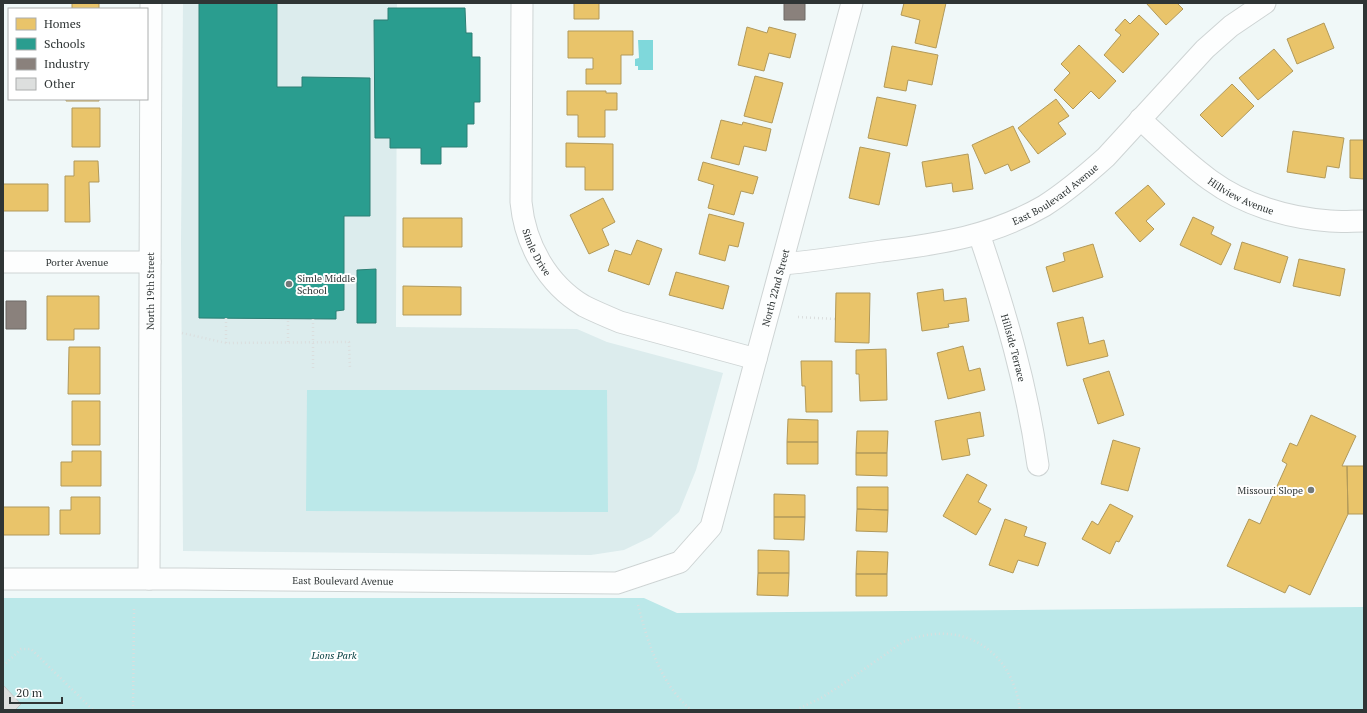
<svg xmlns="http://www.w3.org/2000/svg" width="1367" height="713" font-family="'PT Serif',serif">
<rect width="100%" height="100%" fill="#f0f8f8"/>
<path fill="#dceced" d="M183,3h214l-1,324 181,2 30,13 116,31 -27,97 -17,42 -28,25 -27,13 -33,5 -408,-4 -2,-310z"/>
<path fill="#bbe8e9" d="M307,390h300l1,122 -302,-1z
M3,598h641l33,15 687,-6v103h-1361z"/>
<path fill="#7fd8db" d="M638,40h15v30h-15v-4h-3v-7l4,-1z"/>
<path fill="#e9c46a" stroke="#b1995a" d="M72,3h27v6h-27z
M574,3h25v16h-25z
M904,3h42l-10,45 -21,-5 5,-23 -19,-5z
M1146,3h31l6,6 -17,16z
M1139,15l20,19 -36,39 -19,-18 17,-20 -6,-5 10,-11 5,5z
M1324,23l10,25 -37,16 -10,-25z
M747,27l20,6 2,-6 27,7 -6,24 -21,-5 -5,18 -26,-6z
M568,31h65v24h-12v29h-35v-15h7v-11h-25z
M1079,45l37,36 -17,18 -8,-8 -18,18 -19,-19 16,-17 -9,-9z
M892,46l46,9 -6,30 -24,-5 -2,11 -22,-4z
M1274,49l19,22 -35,29 -19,-22z
M755,76l28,7 -11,40 -28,-7z
M1232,84l22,22 -32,31 -22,-22z
M567,91h39v2h11v17h-12v27h-27v-22h-11z
M877,97l39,8 -9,41 -39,-8z
M66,99h33v2h-33z
M1056,99l13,17 -11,7 8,11 -28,20 -20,-26z
M72,108h28v39h-28z
M721,120l21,5 1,-3 28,7 -5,22 -22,-5 -5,19 -28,-7z
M1013,126l17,36 -19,9 -3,-7 -23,10 -13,-29z
M1293,131l51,7 -5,30 -12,-2 -2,12 -38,-6z
M1350,140h14v39l-14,-1z
M566,143l47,1v46h-28v-23h-19z
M860,147l30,6 -11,52 -30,-7z
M968,154l5,35 -20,3 -1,-9 -26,4 -4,-25z
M74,161h24l1,21h-10l1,40h-25v-46h9z
M703,162l55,15 -5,17 -12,-3 -7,24 -26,-7 6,-23 -16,-5z
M3,184h45v27h-45z
M1148,185l17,19 -19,17 8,8 -14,13 -25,-29z
M603,198l12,24 -13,7 7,16 -20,9 -19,-39z
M709,214l35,9 -6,24 -9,-2 -4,16 -26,-7z
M1193,217l21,10 -3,7 20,10 -10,21 -41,-20z
M403,218h59v29h-59z
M637,240l25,9 -13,36 -41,-14 7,-21 16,5z
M1242,242l46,15 -8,26 -46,-14z
M1093,244l10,33 -50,15 -7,-25 19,-6 -2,-8z
M1299,259l46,10 -5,27 -47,-10z
M676,272l53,14 -6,23 -54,-14z
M403,286l58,1v28h-58z
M943,289l1,12 22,-3 3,23 -21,3 1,3 -27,4 -5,-38z
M836,293h34l-1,50 -34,-1z
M47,296h52v33h-25v11h-27z
M1083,317l6,27 15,-4 4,16 -41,10 -10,-43z
M963,346l6,25 11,-3 5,22 -37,9 -11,-46z
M69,347h31v47h-32z
M886,349l1,51 -27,1 -1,-27h-3v-24z
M801,361h31v51h-26l-1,-26h-3z
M1109,371l15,44 -26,9 -15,-45z
M72,401h28v44h-28z
M980,412l4,24 -17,3 3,16 -28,5 -7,-39z
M1311,415l45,21 -14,30h5l1,48 -38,81 -21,-10 -4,8 -58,-27 22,-47 11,5 27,-60 -5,-3 8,-18 7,3z
M788,419l30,1v22h-31z
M857,431h31l-1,22h-31z
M1113,440l27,8 -12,43 -27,-7z
M787,442h31v22h-31z
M72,451h29v35h-40v-24h11z
M856,453h31v23l-31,-1z
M1347,466h17v48h-16z
M967,474l20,11 -9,17 13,7 -15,26 -33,-19z
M857,487h31v23l-31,-1z
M774,494l31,1v22h-31z
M71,497h29v37h-40v-24h11z
M1110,504l23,12 -14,26 -3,-1 -6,13 -28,-15 10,-18 6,4z
M3,507h46v28h-46z
M857,509l31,1 -1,22 -31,-1z
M774,517h31l-1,23 -30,-1z
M1005,519l22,8 -3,9 22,7 -8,23 -20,-6 -5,13 -24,-8z
M758,550l31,1v22h-31z
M857,551l31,1 -1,22h-31z
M758,573h31l-1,23 -31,-1z
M856,574h31v22h-31z"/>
<path fill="#2a9d8f" stroke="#2c7e74" d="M199,3h78v84h25v-10l68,1v138h-26v94l-8,1v8l-137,-1z
M388,8h77l1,25h6v24h8v45h-6v22h-7v23h-26v17h-20v-16h-31v-10h-15l-1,-118h14z
M376,269v54h-19v-53z"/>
<path fill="#8a817c" stroke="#6f6a67" d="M784,3h21v17h-21z
M6,301h20v28h-20z"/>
<path fill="#dddfde" stroke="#c8cac9" d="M3,685l18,19 -6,6h-12z"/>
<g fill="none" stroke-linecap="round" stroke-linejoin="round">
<defs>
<g id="street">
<path id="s1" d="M522,3l-1,199c4,42 26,82 63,104 12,6 24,11 36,16l136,37"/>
<path id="s2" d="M1140,119c23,21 45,43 70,61 34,25 78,38 120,41 11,1 23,0 34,0"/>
<path id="s3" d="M979,234c26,76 48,151 59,231"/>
<path id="s4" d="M3,262h147"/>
<path id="s5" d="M782,264c34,-3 67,-8 100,-13 58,-7 110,-15 162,-45 22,-14 42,-31 62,-49l99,-108 26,-23 34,-23"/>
<path id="s6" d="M3,579h181l433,4 63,-21 31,-35 45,-168 96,-356"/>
<path id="s7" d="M149,579l2,-576"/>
</g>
</defs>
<use href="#street" stroke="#ced4d4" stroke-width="23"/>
<path stroke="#dbdede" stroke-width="2.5" stroke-dasharray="1 3" stroke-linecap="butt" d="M798,317l37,2
M226,318v25
M313,319v52
M182,333l44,10 123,-1 1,27
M288,342v-23
M638,605c10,38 22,78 53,105
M3,666l18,-17h10l62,61
M133,710l1,-101
M796,710l25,-12 19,-12 63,-44c57,-24 109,6 117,68"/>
<use href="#street" stroke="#fdfefe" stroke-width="21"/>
</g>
<g fill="#737979" stroke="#fff" stroke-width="1.5">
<circle cx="289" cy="284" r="4"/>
<circle cx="1311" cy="490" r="4"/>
</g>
<g text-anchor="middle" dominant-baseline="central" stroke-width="4" stroke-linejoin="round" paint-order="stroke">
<g font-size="10" fill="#2f3535" stroke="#fff">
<text stroke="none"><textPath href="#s5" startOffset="286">East Boulevard Avenue</textPath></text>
<text stroke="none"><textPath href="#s2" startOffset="128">Hillview Avenue</textPath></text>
<text stroke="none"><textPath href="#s1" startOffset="252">Simle Drive</textPath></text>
<text stroke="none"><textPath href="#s4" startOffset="74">Porter Avenue</textPath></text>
<text stroke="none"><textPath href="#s6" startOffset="975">North 22nd Street</textPath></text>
<text stroke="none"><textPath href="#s7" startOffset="288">North 19th Street</textPath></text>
<text stroke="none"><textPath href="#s3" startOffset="119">Hillside Terrace</textPath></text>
<text stroke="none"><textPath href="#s6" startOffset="340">East Boulevard Avenue</textPath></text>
</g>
<g font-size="10" fill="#2f3535" stroke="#fff" text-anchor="start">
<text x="297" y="278">Simle Middle<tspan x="297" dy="12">School</tspan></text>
<text x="1303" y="490" text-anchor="end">Missouri Slope</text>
</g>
<g font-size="10" font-style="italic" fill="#003b3d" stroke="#fff">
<text x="334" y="655">Lions Park</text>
</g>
</g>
<rect width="1367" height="713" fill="none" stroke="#2f3535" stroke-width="8"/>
<rect x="8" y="8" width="140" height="92" fill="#ffffff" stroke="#acaeae"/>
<rect x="16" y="18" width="20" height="12" fill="#e9c46a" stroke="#acaeae"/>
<text x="44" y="28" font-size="12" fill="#2f3535">Homes</text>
<rect x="16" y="38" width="20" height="12" fill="#2a9d8f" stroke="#acaeae"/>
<text x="44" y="48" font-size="12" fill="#2f3535">Schools</text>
<rect x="16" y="58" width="20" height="12" fill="#8a817c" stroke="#acaeae"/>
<text x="44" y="68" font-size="12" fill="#2f3535">Industry</text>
<rect x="16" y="78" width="20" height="12" fill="#dddfde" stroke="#acaeae"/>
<text x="44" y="88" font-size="12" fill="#2f3535">Other</text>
<path d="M10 697v6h52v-6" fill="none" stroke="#2f3535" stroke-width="2"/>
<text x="16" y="697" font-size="12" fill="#2f3535" stroke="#ffffff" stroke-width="3" paint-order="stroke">20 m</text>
</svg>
